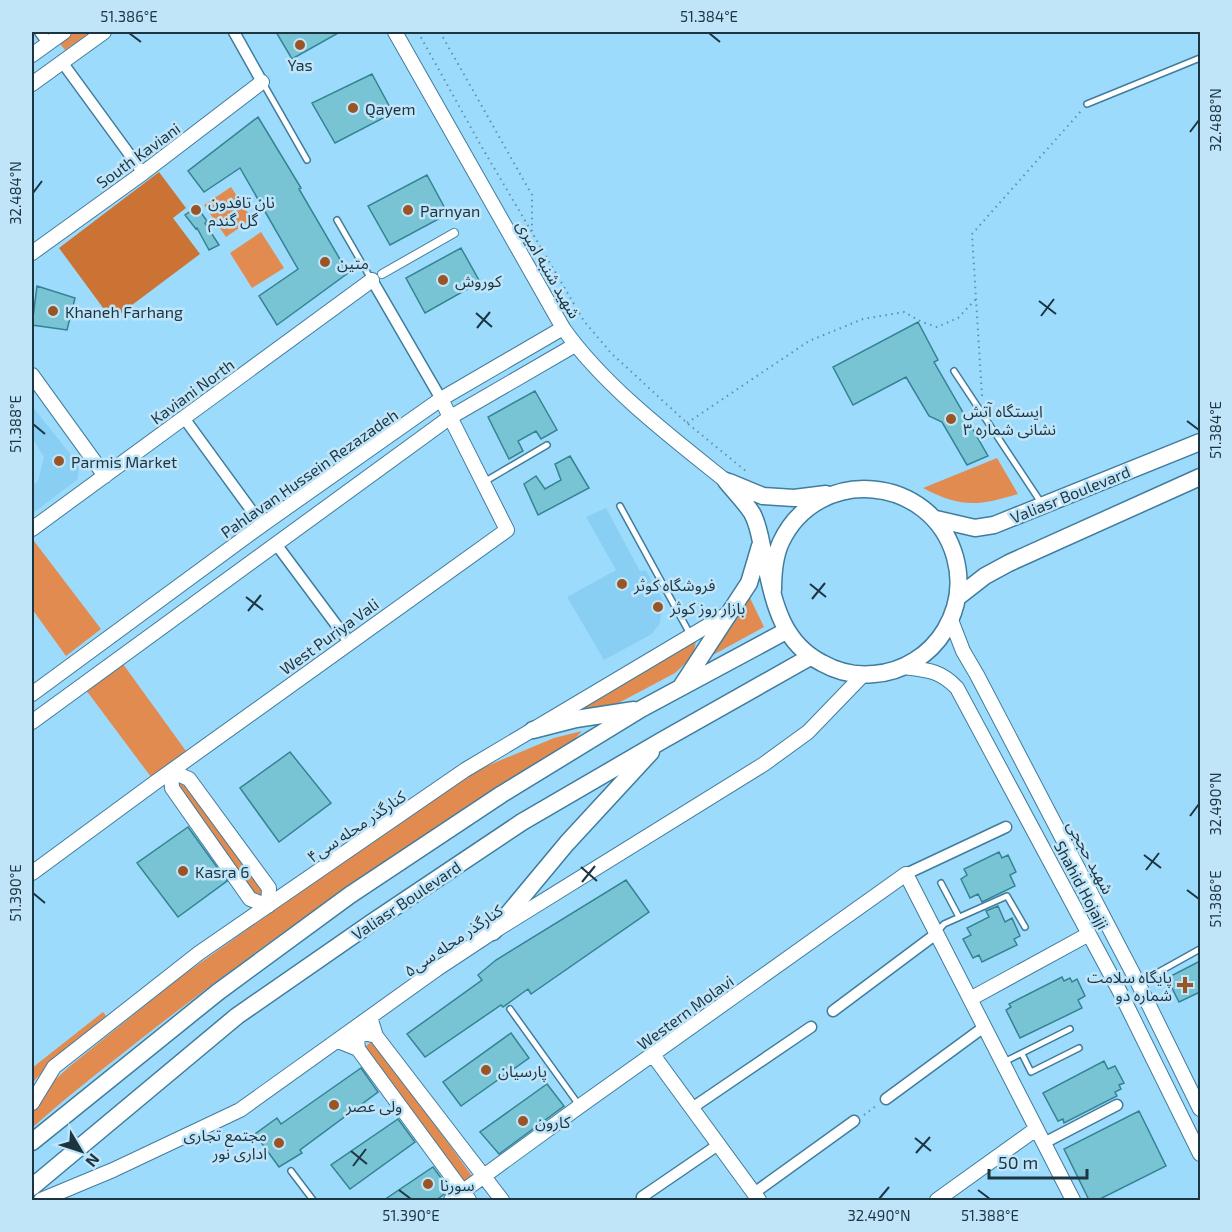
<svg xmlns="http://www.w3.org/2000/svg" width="1232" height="1232" font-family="'Exo 2','Noto Sans Arabic',sans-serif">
<rect width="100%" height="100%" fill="#9ddbfd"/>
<path fill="#89cff4" d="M32,406l47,59 -1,14 -46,35v-28l6,-5 6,-24 -12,-19z
M606,508l34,63 6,-1 17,31 -3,22 -8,11 -48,26 -37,-63 49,-27 -30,-53z"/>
<path fill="#e28b51" d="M72,32h19l-26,18 -7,-9z
M231,187l21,32 -26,18 -22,-32z
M261,232l23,36 -32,20 -22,-35z
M997,458l21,36c-40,12 -57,14 -95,-6z
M34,541l67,88 -35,27 -34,-47v-66z
M750,598l14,29 -53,29z
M696,641l-3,15 -18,17 -64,34 -56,14z
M123,664l63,87 -35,26 -65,-87z
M582,731l-8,9c-144,89 -285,184 -419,288 -42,33 -84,65 -123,100v-17l14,-23 24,-22 109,-88 210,-149 93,-61 72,-30z
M176,779l8,2 81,107 -3,13 -10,-5 -77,-109z
M103,1012l3,4 -49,41 -25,26v-15z
M374,1040l98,136 -9,7 -101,-134z"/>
<path fill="#ca7335" d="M159,172l27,36 -13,10 27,36 -88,66 -53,-72z"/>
<path fill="#78c4d5" stroke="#348393" stroke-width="1.5" d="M276,32h64l-48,27z
M372,74l21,39 -58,30 -23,-40z
M258,117l43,71 -2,1 49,84 -71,52 -18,-29 39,-27 -58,-101 -36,24 -16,-21z
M427,175l21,39 -58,31 -22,-39z
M197,207l10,14 -2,2 14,22 -10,5 -12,-22 -1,1 -11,-14z
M461,248l19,34 -55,31 -19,-35z
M37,286l38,12 -8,32 -35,-5z
M918,322l20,38 -4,2 54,94 -21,9 -25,-43 -13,-6 -23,-39 -53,28 -20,-38z
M535,391l22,39 -16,9 -5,-8 -18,10 5,10 -14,8 -21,-42z
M570,456l19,32 -51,27 -14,-31 12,-8 9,13 16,-9 -6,-16z
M290,752l41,51 -52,39 -39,-54z
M188,827l39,54 -49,36 -41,-54z
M999,852l3,6 6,-3 8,17 -6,3 5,11 -33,16 -4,-8 -8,4 -9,-19 6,-4 -3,-6z
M626,880l23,32 -118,82 -3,-5 -25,18 -2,-2 -76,52 -18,-23 75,-54 -4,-5 18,-15z
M998,906l7,16 7,-4 8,18 -6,3 3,6 -35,17 -3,-7 -6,3 -10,-19 8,-4 -4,-7 22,-11 -3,-6z
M1200,961v31l-21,10 -12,-24z
M1062,977l2,4 6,-3 2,4 5,-3 8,17 -7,4 4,8 -62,30 -14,-28 5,-3 -2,-3z
M511,1033l18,25 -68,48 -18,-24z
M1104,1061l4,8 7,-3 9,17 -5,2 2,4 -6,3 2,4 -53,27 -1,-4 -5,2 -15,-28z
M361,1068l17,24 -78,58 2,3 -23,14 -24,-33 22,-16 4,6z
M547,1084l17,22 -65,48 -19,-22z
M1139,1111l27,55 -68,34h-9l-25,-51z
M398,1119l17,23 -65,47 -19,-24z
M433,1167l17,23 -14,10h-52z"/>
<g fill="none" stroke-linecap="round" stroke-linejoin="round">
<defs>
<path id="service" d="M263,83l44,77
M1087,104l113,-46
M337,220l34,59
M954,371l88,133
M484,482l63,-37
M620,506l70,128
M941,883l18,34
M937,932l7,-8 63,-28 18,31
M1139,983l61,-34
M510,1009l69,96
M1022,1054l9,18 48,-24
M1004,1062l66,-33
M291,1171l22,29"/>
<path id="pedestrian" d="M382,274l72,-41"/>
<path id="minor" d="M40,32l8,11
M234,32l28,50
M62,62l81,111
M372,280l69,119
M184,418l78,107
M276,544l73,98
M906,874l100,-47
M833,1011l103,-77
M886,1099l98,-72
M692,1108l119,-81
M1044,1143l73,-38
M754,1193l100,-72
M642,1197l76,-52"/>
<path id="tertiary" d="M395,32l168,296c41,58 108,109 163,153
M32,55l32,-23
M32,84l72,-52
M32,253l111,-80 119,-91
M32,375l73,101
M32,529l340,-249
M951,620l12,31 14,24 161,308 62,126
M903,667c24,3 37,3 54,21l163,304 80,162
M32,694l230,-169 179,-126 122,-71
M32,722l417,-304 126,-73
M171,771l18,8 80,109 -1,18 -18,-7 -78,-111z
M32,873l121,-89 354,-254 -66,-131
M970,999l119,-65
M370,1017l6,19 126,164
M338,1041l20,8 111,151
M358,1049l-1,-11 8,-5 11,3
M653,1055l106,145
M32,1103l22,-36 145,-114 266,-183 264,-157
M41,1200l72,-30 127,-60 197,-141 56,-37 271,-168 44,-32 55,-57
M451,1200l129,-94 326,-232 167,326
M937,1200l99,-71"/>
<path id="secondary" d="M726,481c8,10 19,21 26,32 8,14 9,32 13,48 9,41 16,81 57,102 16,9 34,13 52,11 29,-2 56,-19 71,-44 13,-22 17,-48 10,-73 -23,-82 -137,-93 -174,-15 -7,15 -8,32 -8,48
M729,482l34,14 31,2 32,-4
M936,519l39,9 19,-3 206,-83
M958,597l27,-21 24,-13 191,-86
M681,687l68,-104 11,-37
M533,730l43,-11 58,-9
M493,932l74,-89 84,-91
M32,1142l186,-150 132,-97 152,-101 139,-85 145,-78
M32,1187l205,-171 137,-95 148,-99 141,-82 147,-83"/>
</defs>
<use href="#service" stroke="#407c9c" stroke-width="8"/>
<use href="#pedestrian" stroke="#407c9c" stroke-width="10"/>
<use href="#minor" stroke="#407c9c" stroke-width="13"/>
<use href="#tertiary" stroke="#407c9c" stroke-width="16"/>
<use href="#secondary" stroke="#407c9c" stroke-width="19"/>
<path stroke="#628fa7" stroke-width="2" stroke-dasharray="1.5 4.5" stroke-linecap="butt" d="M418,32l62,112 104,177 27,32 76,70 60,49
M440,32l92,163v36
M982,396l-10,-162 109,-123
M687,423l122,-82 54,-22 41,-7 18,10 15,5 21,-9 18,-19
M864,1115l12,-9"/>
<use href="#service" stroke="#fff" stroke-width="5"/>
<use href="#pedestrian" stroke="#fff" stroke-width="8"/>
<use href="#minor" stroke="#fff" stroke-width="10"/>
<use href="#tertiary" stroke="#fff" stroke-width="14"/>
<use href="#secondary" stroke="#fff" stroke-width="16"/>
</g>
<path fill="none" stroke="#1c3543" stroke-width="2" d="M129,33l12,9M709,33l11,9M1190,132l9,-12M33,193l9,-12M1039,301l17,13M476,313l16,14M1041,316l13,-17M477,328l13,-16M1187,421l12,9M33,424l12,10M810,584l16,13M246,597l17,13M812,599l13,-16M248,611l13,-16M1190,816l9,-12M1144,855l17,13M581,867l16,14M1146,870l13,-17M582,882l13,-16M1187,890l12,9M33,893l12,10M915,1138l16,13M351,1151l16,13M916,1153l14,-16M353,1166l13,-17M399,1190l12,9M978,1190l12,9M879,1199l10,-12"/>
<g fill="#995526" stroke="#c0e5f9" stroke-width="2">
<circle cx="300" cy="45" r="6"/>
<circle cx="353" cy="108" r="6"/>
<circle cx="196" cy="210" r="6"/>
<circle cx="408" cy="210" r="6"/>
<circle cx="325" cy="262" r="6"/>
<circle cx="443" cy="280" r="6"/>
<circle cx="53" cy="311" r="6"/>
<circle cx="951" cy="419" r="6"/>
<circle cx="59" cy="461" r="6"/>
<circle cx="622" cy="584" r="6"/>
<circle cx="658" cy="607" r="6"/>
<circle cx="183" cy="871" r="6"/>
<path d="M1182 976h6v6h6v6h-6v6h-6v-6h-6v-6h6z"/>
<circle cx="486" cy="1070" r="6"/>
<circle cx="334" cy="1105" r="6"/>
<circle cx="523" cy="1121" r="6"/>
<circle cx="279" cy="1143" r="6"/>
<circle cx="428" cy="1184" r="6"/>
</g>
<g text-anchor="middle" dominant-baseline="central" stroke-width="5" stroke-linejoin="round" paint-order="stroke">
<g font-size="16" fill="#1c3543" stroke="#c0e5f9" text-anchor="start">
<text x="300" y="64" text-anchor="middle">Yas</text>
<text x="365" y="108">Qayem</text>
<text x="208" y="201">نان تافدون<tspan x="208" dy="18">گل گندم</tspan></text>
<text x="420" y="210">Parnyan</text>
<text x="337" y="262">متین</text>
<text x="455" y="280">کوروش</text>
<text x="65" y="311">Khaneh Farhang</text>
<text x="963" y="410">ایستگاه آتش<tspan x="963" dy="18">نشانی شماره ۳</tspan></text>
<text x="71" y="461">Parmis Market</text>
<text x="634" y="584">فروشگاه کوثر</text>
<text x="670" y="607">بازار روز کوثر</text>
<text x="195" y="871">Kasra 6</text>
<text x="1172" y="976" text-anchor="end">پایگاه سلامت<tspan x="1172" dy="18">شماره دو</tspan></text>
<text x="498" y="1070">پارسیان</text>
<text x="346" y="1105">ولی عصر</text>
<text x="535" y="1121">کارون</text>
<text x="267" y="1134" text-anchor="end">مجتمع تجاری<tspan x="267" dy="18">اداری نور</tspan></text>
<text x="440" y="1184">سورنا</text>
</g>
<g font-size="16" fill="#1c3543" stroke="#c0e5f9">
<text transform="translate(138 155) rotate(-36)">South Kaviani</text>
<text transform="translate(549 269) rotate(60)">شهید شنبه امیری</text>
<text transform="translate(192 391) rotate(-36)">Kaviani North</text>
<text transform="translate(309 473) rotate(-35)">Pahlavan Hussein Rezazadeh</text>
<text transform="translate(1070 494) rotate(-22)">Valiasr Boulevard</text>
<text transform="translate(329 636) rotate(-36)">West Puriya Vali</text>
<text transform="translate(356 826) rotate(-34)">کنارگذر محله سی۴</text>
<text transform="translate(1091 857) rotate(62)">شهید حججی</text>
<text transform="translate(1082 885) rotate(62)">Shahid Hojajji</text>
<text transform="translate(406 900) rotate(-34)">Valiasr Boulevard</text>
<text transform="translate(453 940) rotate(-34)">کنارگذر محله سی۵</text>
<text transform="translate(685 1012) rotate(-36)">Western Molavi</text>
</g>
</g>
<rect width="1232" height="1232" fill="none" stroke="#c0e5f9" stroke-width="66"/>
<g transform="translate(81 1151) rotate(129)" stroke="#c0e5f9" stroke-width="4.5" paint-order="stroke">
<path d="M0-4.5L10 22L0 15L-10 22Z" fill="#1c3543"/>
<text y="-9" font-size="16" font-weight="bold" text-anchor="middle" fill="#1c3543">N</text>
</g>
<path d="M989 1169v9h98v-9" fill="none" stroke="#1c3543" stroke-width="3"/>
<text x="998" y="1169" font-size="18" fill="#1c3543" stroke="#c0e5f9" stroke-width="4.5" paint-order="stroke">50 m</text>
<rect x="33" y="33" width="1166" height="1166" fill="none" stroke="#1c3543" stroke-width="2"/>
<g font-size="15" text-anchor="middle" fill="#1c3543">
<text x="129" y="22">51.386°E</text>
<text x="709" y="22">51.384°E</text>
<text transform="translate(1216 120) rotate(-90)" y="5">32.488°N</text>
<text transform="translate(16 193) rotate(-90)" y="5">32.484°N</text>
<text transform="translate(16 424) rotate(-90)" y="5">51.388°E</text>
<text transform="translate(1216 430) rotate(-90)" y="5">51.384°E</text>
<text transform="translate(1216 804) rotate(-90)" y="5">32.490°N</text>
<text transform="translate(16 893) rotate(-90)" y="5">51.390°E</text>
<text transform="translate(1216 899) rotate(-90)" y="5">51.386°E</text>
<text x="411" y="1221">51.390°E</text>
<text x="879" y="1221">32.490°N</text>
<text x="990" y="1221">51.388°E</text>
</g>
</svg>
